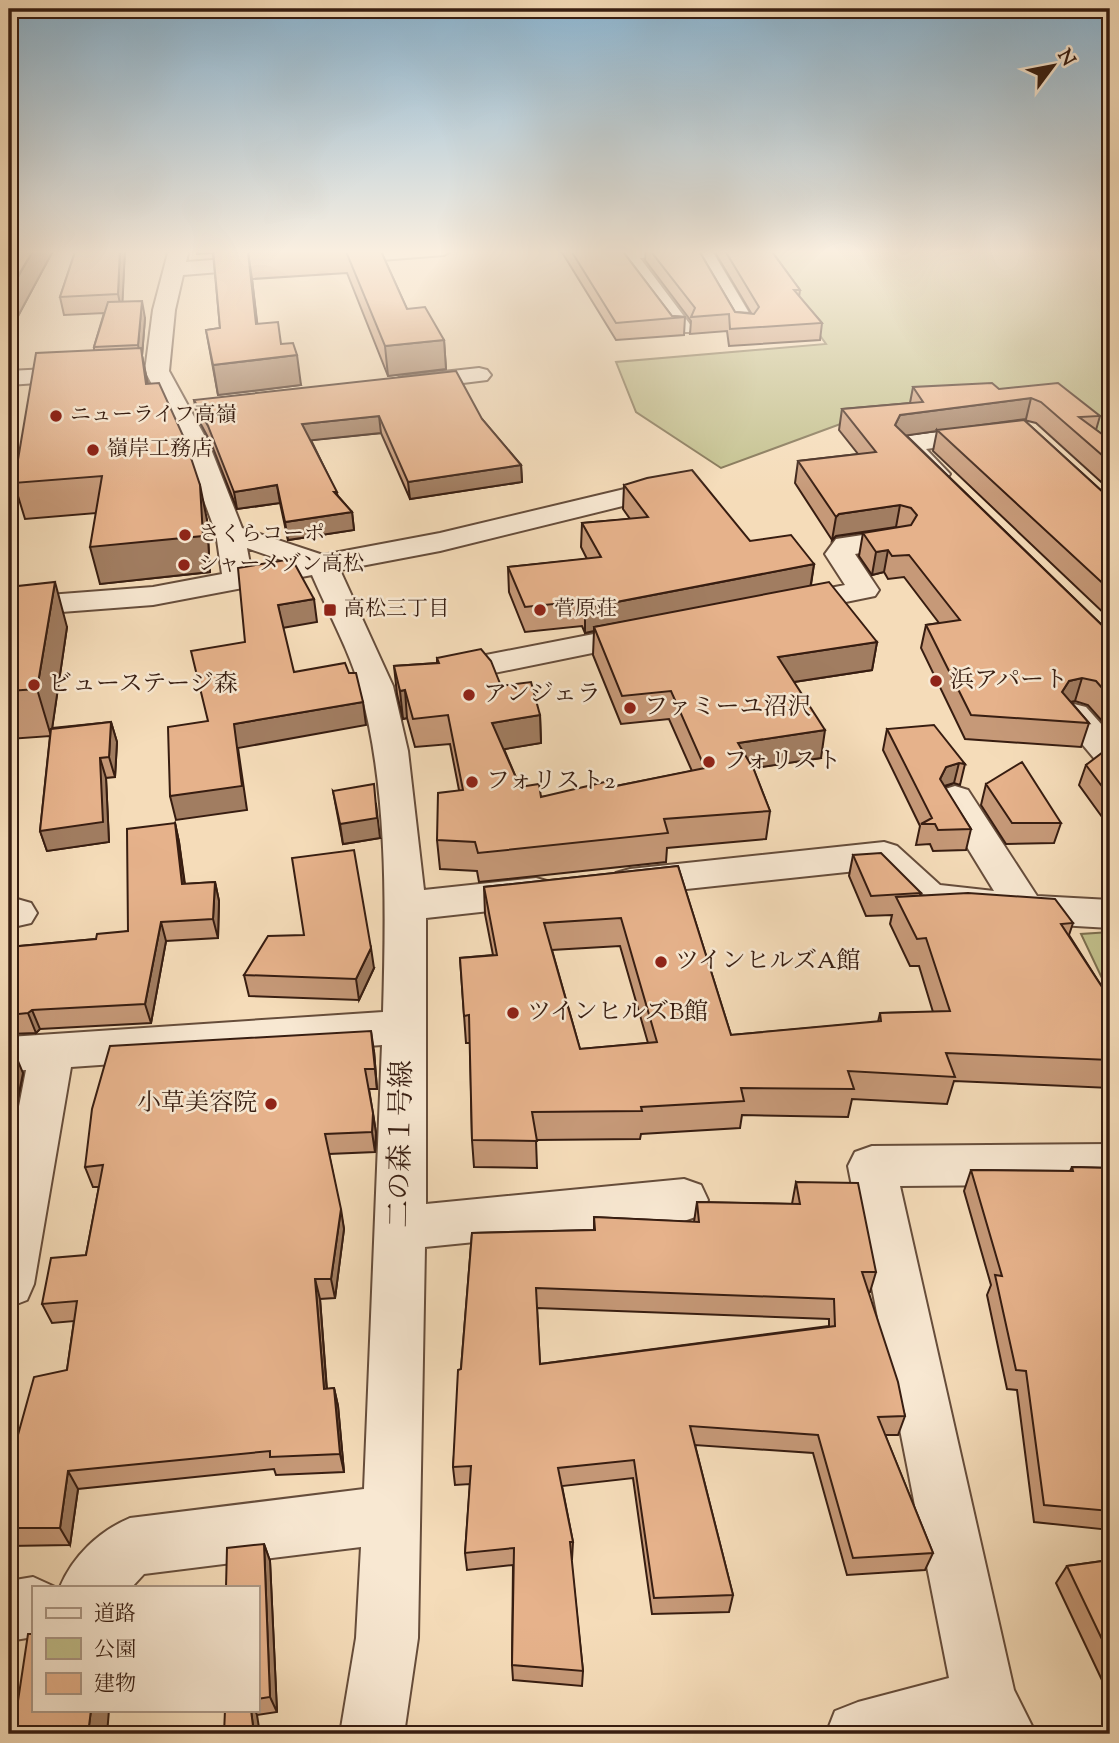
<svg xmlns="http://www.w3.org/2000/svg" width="1119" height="1743" font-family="'Sorts Mill Goudy','Noto Serif JP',serif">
<rect width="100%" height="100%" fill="#f5dcb9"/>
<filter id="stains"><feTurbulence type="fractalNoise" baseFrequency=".00286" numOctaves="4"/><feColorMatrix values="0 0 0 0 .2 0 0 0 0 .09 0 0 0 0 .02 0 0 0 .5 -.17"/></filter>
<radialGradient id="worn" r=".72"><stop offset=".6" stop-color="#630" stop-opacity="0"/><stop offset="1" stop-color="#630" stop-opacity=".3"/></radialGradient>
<path fill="#c1bf8b" stroke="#7c6e4e" stroke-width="2" d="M758,249h352v201l-71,-61 -166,23 -152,56 -85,-56 -20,-50 210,-18z
M1110,932v63l-29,-61z"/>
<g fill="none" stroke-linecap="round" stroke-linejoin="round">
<defs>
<path id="minor" d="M169,249h20l-3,13 81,-6 7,2 3,4 -3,4 -7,2 -84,7 -8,35 -6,61 40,73 33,84 81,27 117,-22 193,-46 10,2 4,6 -4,6 -203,50 -100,19 53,116 15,65 16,139 112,-12 14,4 6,10 -6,10 -14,4 -110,12v286l258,-25 17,6 7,15 -7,15 -17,6 -259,26 -7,391 -14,96h-64l16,-96 5,-91 -217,27 -12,13h-72c13,-31 39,-56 70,-69l234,-29 18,-444 -311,22 -37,217 -7,16 -18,7v-149l17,-88 -17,1v-34l374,-25c3,-103 5,-224 -23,-324 -11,-38 -32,-76 -48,-113l-159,30 -144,11v-18l144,-11 69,-13 -6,-41 -33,-89 -38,-73 8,-61zM247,548l40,14 -36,7z
M365,249h89l-10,6 -113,9 -7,-2 -3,-4 3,-4z
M612,249h99l44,74 -3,5h-16l-41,-72 -55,2 52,69 -3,5h-16z
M85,367l8,2 4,5 -4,5 -84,6v-14z
M479,368l8,2 4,5 -4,5 -80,10 -8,-2 -4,-5 4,-5 8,-2z
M988,426l9,3 4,5 -4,5 -71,10 24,25 -4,6c-21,5 -41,-19 -53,-36l4,-5 9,-3z
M896,530l10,3 4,6 -4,6 -51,9 24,36 -4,6 -88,18 -11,-3 -4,-6 4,-6 69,-14 -20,-31 11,-15z
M645,624l11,2 5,7 -5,7 -216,44 -12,-3 -4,-7 4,-7 12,-3z
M1074,704l12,3 24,27v32l-12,-3 -41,-49 5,-7z
M955,786l13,4 69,106 73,4v28l-85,-5 -96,-12 -14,-4 -40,-38 -245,26 -14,-4 -5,-9 5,-9 14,-4 254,-27 13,4 43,39 54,6 -57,-93 5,-8z
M17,899l14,4 6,10 -6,10 -22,5v-28z
M1110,1144v40l-210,2 114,504 22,44h-210l9,-23 23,-9 91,-24 -101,-512 7,-14 17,-6z
M33,1577l22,10h-22v50l-24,4v-60z"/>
</defs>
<use href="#minor" stroke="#664d3b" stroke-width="4"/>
<use href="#minor" fill="#f8e8d2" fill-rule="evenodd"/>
</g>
<path fill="#c69978" stroke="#371d11" stroke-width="2" fill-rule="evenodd" d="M9,249h45l-37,69h-7l-1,3z
M76,249h49l-3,53 23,16 -3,38 6,28 59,136 3,52 -110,12 -4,-71 -71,6 -11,-36 80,-133v-3l10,-34 -40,2 -4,-18z
M197,249h183l27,60 37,31 2,29 -58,7 -41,-103 -95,6 5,45 24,20 20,41 -83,10 -12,-65 14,-2 -7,-75 -16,1z
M560,249h61l51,67 13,1 -1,18 -68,5z
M646,249h52l37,63 16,1 -38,-64h57l30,41 -1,7 23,26 -2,17 -91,6 -2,-15 -37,3 1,-13 -46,-61z
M913,387l86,2 101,27 -4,14 14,10v50l-74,-67 -12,-3 81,74 5,1v123h-1l-176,-167 4,-20 -31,4 204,198v97l-22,-25 -13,-4 -4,1 18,21 -8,24 -116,-8 -44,-91 5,-23 13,-2 -35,-46 -16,2 -4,-7 -12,3 -13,-19 4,-23 33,-5 -60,8 -4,4 -37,-57 3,-22 60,-7 -19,-24 3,-21 68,-6z
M194,400l288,19 39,46 1,17 -112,17 -29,-66 -70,7 27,56 14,16 2,18 -66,10 -8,-37 -43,6 -26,-66 -14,-26z
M624,485l126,56 64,23 -3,21 66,57 -5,28 -78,12 27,76 -68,10 17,43 -4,28 -99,9 -1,14 -187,20 -2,-11 -37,-2 -3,-29 22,-50 -9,-46 -35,3 -8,-29 -4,1 -6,-25 -3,-28 43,-3v-5l64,28 39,29 1,28 -37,6 16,38 21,10 70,-10 81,-16 -23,-52 -48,5 -28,-69 1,-24 -9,2 -3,-7 -57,6 -16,-40 -1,-25 79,-8 -6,-12 1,-24 48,-4 -7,-10z
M9,587l58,40 -15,101 59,-6 6,20 -2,35 -9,1 3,64 -62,9 -7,-20 10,-95 -41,3z
M887,729l78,35 -5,21 -6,-2 -10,4 27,42 -5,21 -33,1 -3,-7 -14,1 4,-19 -37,-76z
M1110,753v75l-31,-43 7,-20z
M986,784l75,39 -7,20 -48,1 -25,-39z
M333,791l47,47 -37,6z
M175,823l4,19 6,42 30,-2 4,19 -1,37 -52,3 -15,82 -111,6 -4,4 -27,1v-87l87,-8 32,-8z
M853,855l68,38 -1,2 153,28 -4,12 35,55h6v98l-156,-7 -7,23 -95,-5 -4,18 -106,-2 -2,13 -99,6 -1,5 -104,1 1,28 -63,-1 -2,-27 -2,-97h-4l-6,-85 33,-3 -8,-41 -1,-27 194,-21 53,169 147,-13 2,-9 53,-1 -14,-46h-9l-20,-42 2,-9 -26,1 -17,-40zM620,946l28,97 -68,6 -28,-99z
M374,968l-15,32 -110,-4 -5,-21z
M374,1051l3,38h-8l7,44 -1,19 -46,2 15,75 -9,69 -15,1 7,90 7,-1 4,18 6,66 -68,3 -2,-6 -196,20 -8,56 -61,1v-104h7l51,-72 7,-49 -22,2 -10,-19 44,-49 13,-68h-6l-8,-20z
M9,1054l14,19 -5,25 -9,1z
M1072,1167l38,1v362l-76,-8 -17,-132 -10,-1 -20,-94 4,-10 -27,-94 7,-21 99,1z
M796,1182l80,90 -6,20h-2l37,124 -7,19h-13l48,118 -8,17 -78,5 -34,-122 -118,-8 38,150 -4,17 -77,2 -19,-136 -71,8 11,56 -1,17h-1l12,112 -1,15 -69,-6 -1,-15 1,-100 -46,5 -2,-17 5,-69 -15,1 -2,-18 19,-234 122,-3v-13l100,5 3,-20 95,2zM537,1308l292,11v7l-289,38z
M264,1544l6,17 7,151 -20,3 -32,-5h32v-123z
M1110,1560v137l-54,-114 11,-17z"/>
<path fill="#a17d61" stroke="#371d11" stroke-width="2" d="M34,249h20l-37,69 -7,-27z
M120,249h5l-3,64 -4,-19z
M248,252l4,27 9,75 -5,-30z
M142,301l3,17 -3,38 5,25 6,37 -15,-73z
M444,340l2,29 -58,7 -3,-30z
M297,355l4,30 -83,10 -5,-30z
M1031,398l-5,21 -88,12 -1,-1v1l-41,6 -1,-12 5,-10z
M379,416l2,17 -76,8 -3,-17z
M521,465l1,17 -112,17 -2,-17z
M200,485l7,35 3,52 -110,12 -10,-37z
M277,485l3,18 -43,6 -3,-17z
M900,505l-4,22 -60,9 -4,4 4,-23 3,-3z
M352,512l2,18 -66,10 -3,-18z
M888,550l-4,22 -12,3 4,-23z
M814,564l-4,25 -216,38v4l-9,2v-25z
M55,582l12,45 -16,109 -14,-47z
M314,599l3,23 -35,6 -4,-23z
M877,642l-5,28 -98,15 4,-28z
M1082,678l-7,23 -14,3 1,-12 7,-11z
M405,690l2,28 -4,1 -3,-28z
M363,702l3,23 -128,23 9,62 -71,10 -6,-24 64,-72z
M540,715l1,28 -48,8 -1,-28z
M111,722l6,20 -2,35 -6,-20z
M825,730l-4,28 -86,13 3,-28z
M100,758l6,20 3,64 -62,9 -7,-20z
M959,763l-5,20 -13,4 -1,-8 6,-12z
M376,804l4,34 -37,6 -3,-20z
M175,823l4,19 8,62 -5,-20z
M215,882l4,19 -1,37 -5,-19z
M161,922l5,19 -15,82 -6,-19z
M371,948l3,20 -15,32 -3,-21z
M32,1010l8,19 -4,4 -8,-20z
M371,1031l3,20 3,38 -2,-20z
M15,1054l8,19 -5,25 -8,-19z
M373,1113l3,20 -1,19 -3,-20z
M341,1209l3,20 -9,69 -4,-19z
M315,1279l5,20 8,109 -4,-19z
M334,1388l4,18 6,66 -4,-18z
M68,1471l10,18 -8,56 -10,-17z
M264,1544l6,17 7,151 -7,-15z
M91,1710h18l-2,24h-19z
M251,1710h4l2,5 3,19h-6z"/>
<path fill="#e6b28b" stroke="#371d11" stroke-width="2" fill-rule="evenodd" d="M9,249h25l-25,42z
M76,249h44l-2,45 -58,3z
M213,249h81l-46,3 8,72 22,-2 3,22 12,-1 4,12 -84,10 -7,-35 14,-2z
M345,249h35l27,60 18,-2 19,33 -59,6z
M570,249h51l51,67 13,1 -69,6z
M649,249h49l37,63 19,2 5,-7 -35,-58h46l30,41h-6l28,33 -92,6 -1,-15 -38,3 4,-9z
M142,301l-4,44 -44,2 14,-45z
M141,348l5,36 13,-1 26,57 15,45 3,51 -113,11 12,-71 -88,7 22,-130z
M456,371l26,48 39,46 -113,17 -29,-66 -77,8 35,68h-3l18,20 -67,10 -8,-37 -43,7 -26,-66 -14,-26z
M992,383l7,6 59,-6 42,33 -21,1 31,23v22l-69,-60 -10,-4 -131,17 -5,10 215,208v64l-14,-16 -14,-3 -13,3 -7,11 27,31 -118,-8 -45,-90 34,-5 -51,-65 -17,1 -4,-6 -12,2 -13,-19 48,-8 6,-10 -6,-7 -11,-3 -61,9 -3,3 -38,-56 78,-9 -34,-43 81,-7 -10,-15z
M1024,420l81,74 5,1v95l-173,-160z
M692,470l58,71 41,-6 23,29 -229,44 -3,-7 -57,6 -17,-40 93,-10 -19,-34 66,-6 -24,-32 23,-7z
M292,559l22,40 -36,6 16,67 51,-9 4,10h7l7,29 -129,22 8,62 -72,10 -2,-69 40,-6 -17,-70 54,-9 -7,-74z
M55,582l-18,107 -28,2v-104z
M829,582l48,60 -99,15 47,73 -87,13 16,27 16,41 -106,8 4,14 -190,20 -3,-11 -38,-2 1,-47 25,-3 -15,-75 -35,4 -8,-29 -5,1 -6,-25 45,-3 -2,-5 44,-9 10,12 10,25 30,-4 9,33 -48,8 28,64 19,-3 2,13 68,-16 2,6 94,-19 -34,-77 -49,5 -28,-69z
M111,722l-2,35 -9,1 3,64 -63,9 11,-102z
M934,725l31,39 -6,-1 -13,4 -6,12 31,50 -33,1 -3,-6h-14l11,-6 -45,-89z
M1107,749l3,4v44l-24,-32z
M1022,762l39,61h-49l-26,-39z
M374,784l3,34 -37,6 -7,-33z
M175,823l7,61 33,-2 -2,37 -52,3 -16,82 -113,6 -4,3 -19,2v-68l87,-8 1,-5 31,-3 -1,-102z
M354,850l17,98 -15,31 -112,-4 24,-39 36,-1 -12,-77z
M881,853l40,40 -50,3 -18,-41z
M678,866l53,169 150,-14 -1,-8 70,-2 -24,-73 -9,1 -21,-42 72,-4 87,6 18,24 -12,1 43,66h6v70l-164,-7 9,24 -107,-6 6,18 -113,-1 3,13 -103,6 1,4 -110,1 5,29 -65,-1 -3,-125 -5,1 -4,-58 37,-3 -13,-68zM621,918l36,124 -77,7 -36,-126z
M371,1031l4,38h-10l8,44 -1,19 -47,2 16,75 -10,70h-16l9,110 10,-1 6,66 -70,3v-6l-202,20 -8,57h-51v-86h7l18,-65 33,-7 10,-69 -35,3 9,-46 35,-3 17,-90 -18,2 7,-58 18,-63z
M9,1054h6l-5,25h-1z
M1072,1167l38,1v343l-66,-6 -18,-134 -10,-1 -21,-95 7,1 -31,-106 102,1z
M796,1182l62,1 18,89h-14l36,110 7,34 -27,1 55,136 -80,5 -35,-123 -128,-9 43,169 -79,3 -20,-138 -76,8 15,74h-3l13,129 -71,-6 2,-117 -49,5 6,-87 -18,1 5,-97 3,-1 11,-136 123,-3 -1,-13 105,5 -2,-20 103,2zM536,1288l298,11 1,27 -295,38z
M264,1544l6,153 -13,2v-112h-31l1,-39z
M1110,1560v96l-43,-90z
M28,1634h5v76h58l-3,24h-75z
M225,1710h26l3,24h-30z
M988,1730l2,4h-18z"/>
<linearGradient id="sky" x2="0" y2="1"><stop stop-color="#8ab6d4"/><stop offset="0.51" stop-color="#faefe0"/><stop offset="1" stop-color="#faefe0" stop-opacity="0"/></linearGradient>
<rect width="1119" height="493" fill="url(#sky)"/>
<g fill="#8f2418" stroke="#f8e8d2" stroke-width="2.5">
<circle cx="56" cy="416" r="7"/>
<circle cx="93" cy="450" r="7"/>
<circle cx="185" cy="535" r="7"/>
<circle cx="184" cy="565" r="7"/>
<rect x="323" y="603" width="14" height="14" rx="3.5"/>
<circle cx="540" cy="610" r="7"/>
<circle cx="936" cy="681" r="7"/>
<circle cx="34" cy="685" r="7"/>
<circle cx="469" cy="695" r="7"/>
<circle cx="630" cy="708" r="7"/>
<circle cx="709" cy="762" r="7"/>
<circle cx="472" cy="782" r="7"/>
<circle cx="661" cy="962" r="7"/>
<circle cx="513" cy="1013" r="7"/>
<circle cx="271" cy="1104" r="7"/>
</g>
<g text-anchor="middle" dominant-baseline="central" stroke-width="5" stroke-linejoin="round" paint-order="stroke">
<g font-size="21" fill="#371d11" stroke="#f8e8d2" text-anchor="start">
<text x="70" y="416">ニューライフ高嶺</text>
<text x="107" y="450">嶺岸工務店</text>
<text x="199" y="535">さくらコーポ</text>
<text x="198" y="565">シャーメゾン高松</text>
<text x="344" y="610">高松三丁目</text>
<text x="554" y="610">菅原荘</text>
</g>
<g font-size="24" fill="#371d11" stroke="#f8e8d2" text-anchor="start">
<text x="950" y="681">浜アパート</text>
<text x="48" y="685">ビューステージ森</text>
<text x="483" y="695">アンジェラ</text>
<text x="644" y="708">ファミーユ沼沢</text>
<text x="723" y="762">フォリスト</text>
<text x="486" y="782">フォリスト2</text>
<text x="675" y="962">ツインヒルズA館</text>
<text x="527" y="1013">ツインヒルズB館</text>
<text x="257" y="1104" text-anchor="end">小草美容院</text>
</g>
<g font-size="28" fill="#371d11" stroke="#f8e8d2">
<text transform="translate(402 1144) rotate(-89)">二の森１号線</text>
</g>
</g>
<rect width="1119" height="1743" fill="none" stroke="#f5dcb9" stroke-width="35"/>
<rect x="10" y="10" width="1098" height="1722" fill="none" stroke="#371d11" stroke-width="3.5"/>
<rect x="18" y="18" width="1084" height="1708" fill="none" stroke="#371d11" stroke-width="2"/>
<rect x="32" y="1586" width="228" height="126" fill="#f8e8d2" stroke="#ab9785" stroke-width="2"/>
<rect x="46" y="1608" width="35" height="10" fill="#f8e8d2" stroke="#ab9785" stroke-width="2"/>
<text x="94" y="1620" font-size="21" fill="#371d11">道路</text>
<rect x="46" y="1638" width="35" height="21" fill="#c1bf8b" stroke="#ab9785" stroke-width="2"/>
<text x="94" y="1656" font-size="21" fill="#371d11">公園</text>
<rect x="46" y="1673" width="35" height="21" fill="#e6b28b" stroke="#ab9785" stroke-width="2"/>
<text x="94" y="1690" font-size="21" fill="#371d11">建物</text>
<g transform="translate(1053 66) rotate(58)" stroke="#f8e8d2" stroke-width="5" paint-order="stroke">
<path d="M0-5L12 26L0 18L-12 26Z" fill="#371d11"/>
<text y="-10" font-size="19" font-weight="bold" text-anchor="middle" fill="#371d11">N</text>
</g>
<rect width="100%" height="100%" filter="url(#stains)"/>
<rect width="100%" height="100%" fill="url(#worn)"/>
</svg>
